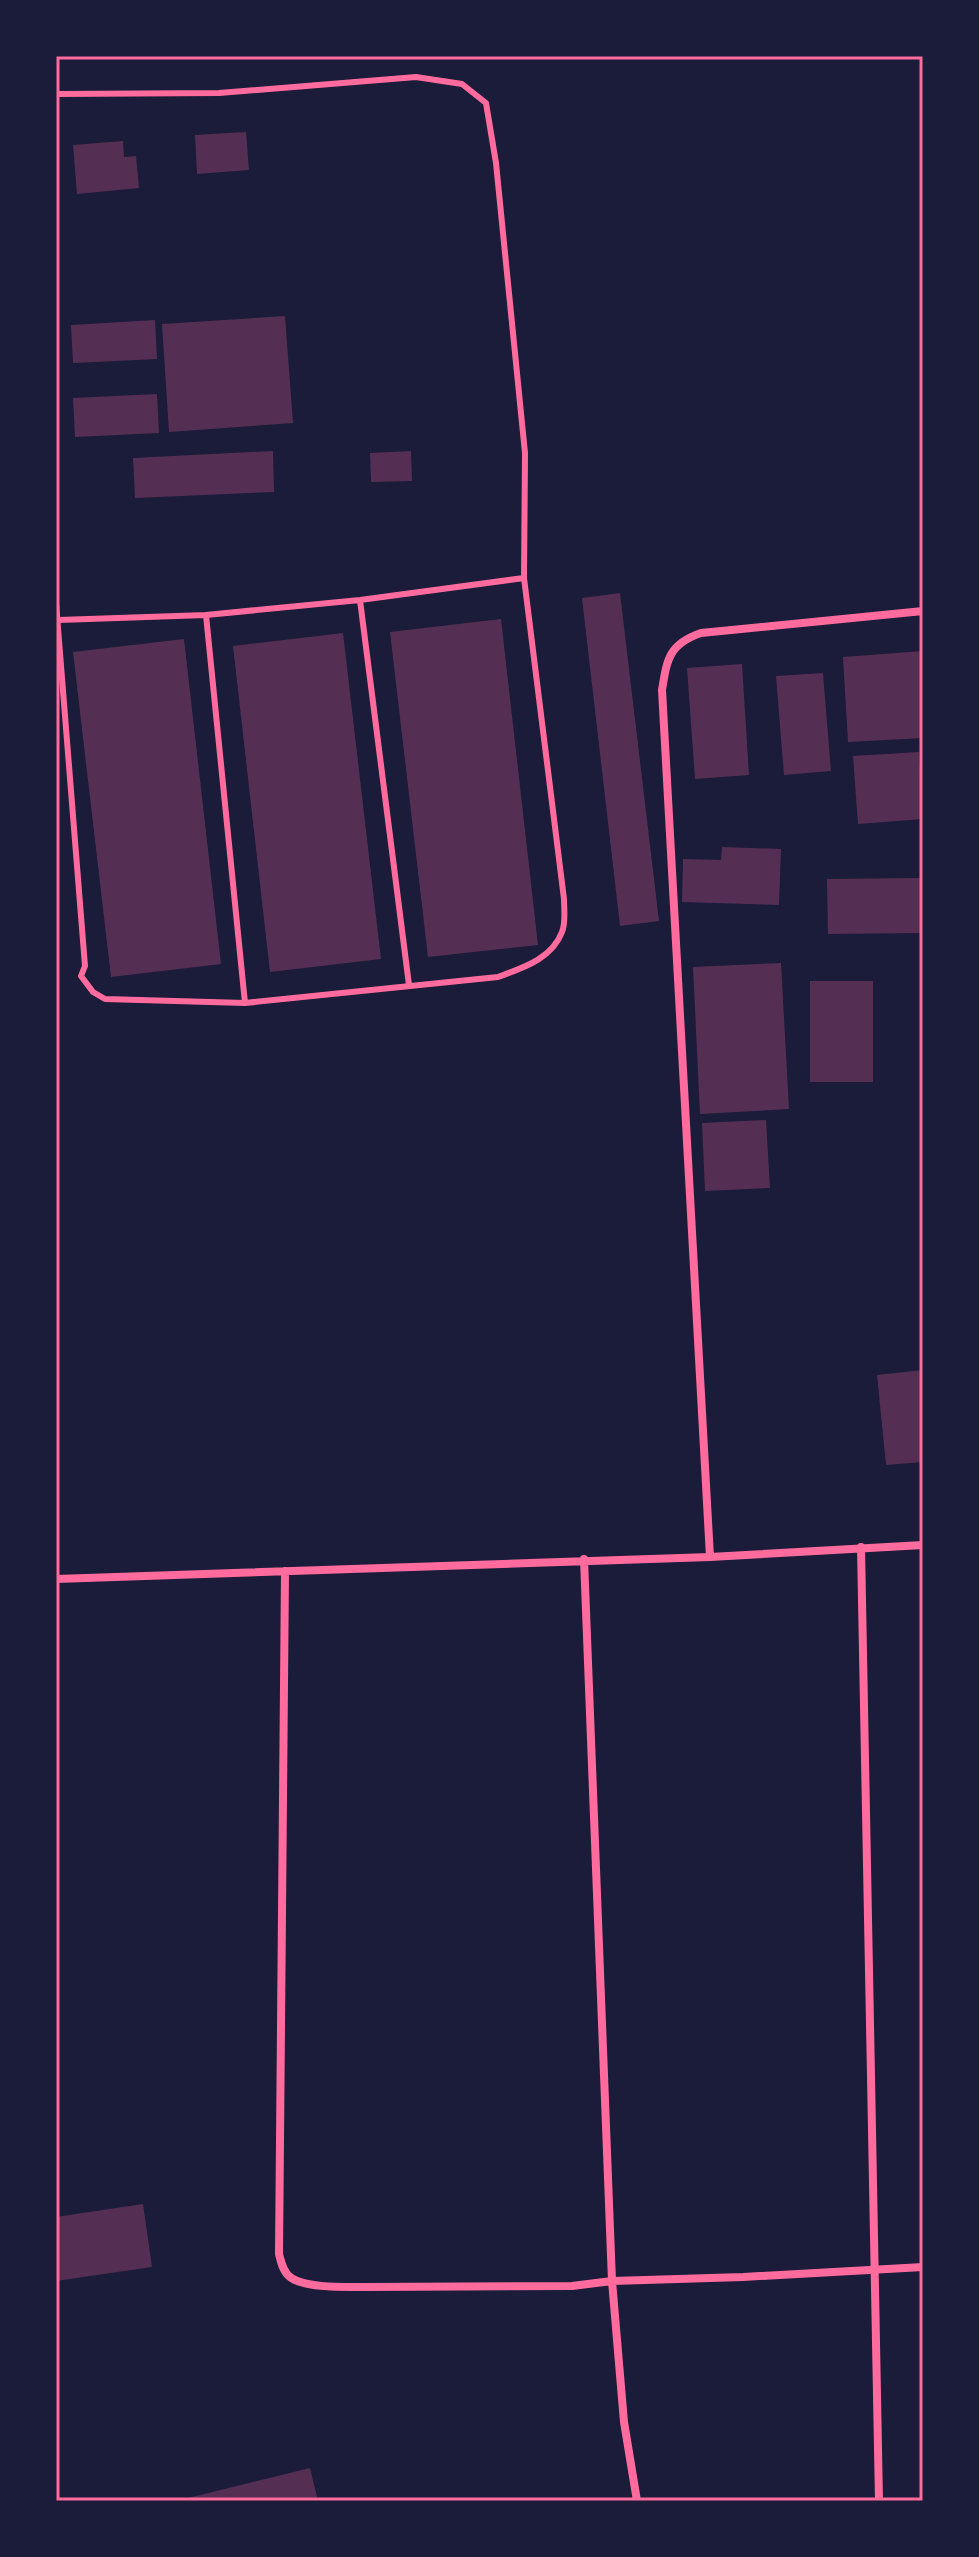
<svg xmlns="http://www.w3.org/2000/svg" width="979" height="2557" font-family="'Roboto Condensed',sans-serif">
<rect width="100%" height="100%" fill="#1b1b3a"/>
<path fill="#542f53" d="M246,132l3,38 -52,4 -2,-39z
M123,141l1,16 12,-1 3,32 -62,6 -4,-49z
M285,316l8,107 -124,9 -7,-108z
M155,320l2,39 -84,4 -2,-38z
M157,394l2,39 -84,4 -2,-39z
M273,451l1,41 -139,6 -2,-40z
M411,451l1,30 -41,1 -1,-29z
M620,593l39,328 -39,5 -38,-328z
M501,619l37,326 -110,12 -38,-325z
M343,633l38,326 -111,13 -37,-326z
M184,639l37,325 -110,13 -38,-325z
M923,651v87l-75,4 -5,-85z
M742,664l7,111 -54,4 -8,-111z
M823,673l8,98 -47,4 -8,-99z
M919,752l4,67 -65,5 -5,-68z
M722,847l59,2 -2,56 -97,-3 1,-43 38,1z
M923,878v55l-95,1 -1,-55z
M781,963l8,146 -89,5 -7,-147z
M810,981h63v101h-63z
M766,1120l4,68 -65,3 -3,-68z
M923,1370v92l-37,3 -9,-90z
M143,2204l9,63 -96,14v-64z
M310,2468l8,33h-138v-1z"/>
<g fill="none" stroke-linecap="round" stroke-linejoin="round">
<path stroke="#ff6b9d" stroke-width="6" d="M56,94l163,-1 197,-16 46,7 24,19 10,60 29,290 -1,125
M360,600l49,385
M56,603l29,363 -4,10 12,16 12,7 140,4 253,-26c24,-9 54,-18 64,-45 4,-9 2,-23 2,-33l-40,-321 -164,22 -154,15 -147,5
M206,615l39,388"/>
<path stroke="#ff6b9d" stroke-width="8" d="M861,1547l18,954
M710,1557l-48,-867c5,-31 7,-46 39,-57l222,-22
M584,1559l28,722 12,141 13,79
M285,1571l-6,683c2,8 4,18 11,23 14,11 53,10 71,10l211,-1 40,-5 131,-4 180,-10
M56,1579l654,-22 213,-12"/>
</g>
<rect width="979" height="2557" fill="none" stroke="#1b1b3a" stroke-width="116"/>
<rect x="58" y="58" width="863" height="2441" fill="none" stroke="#ff6b9d" stroke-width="3"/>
</svg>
